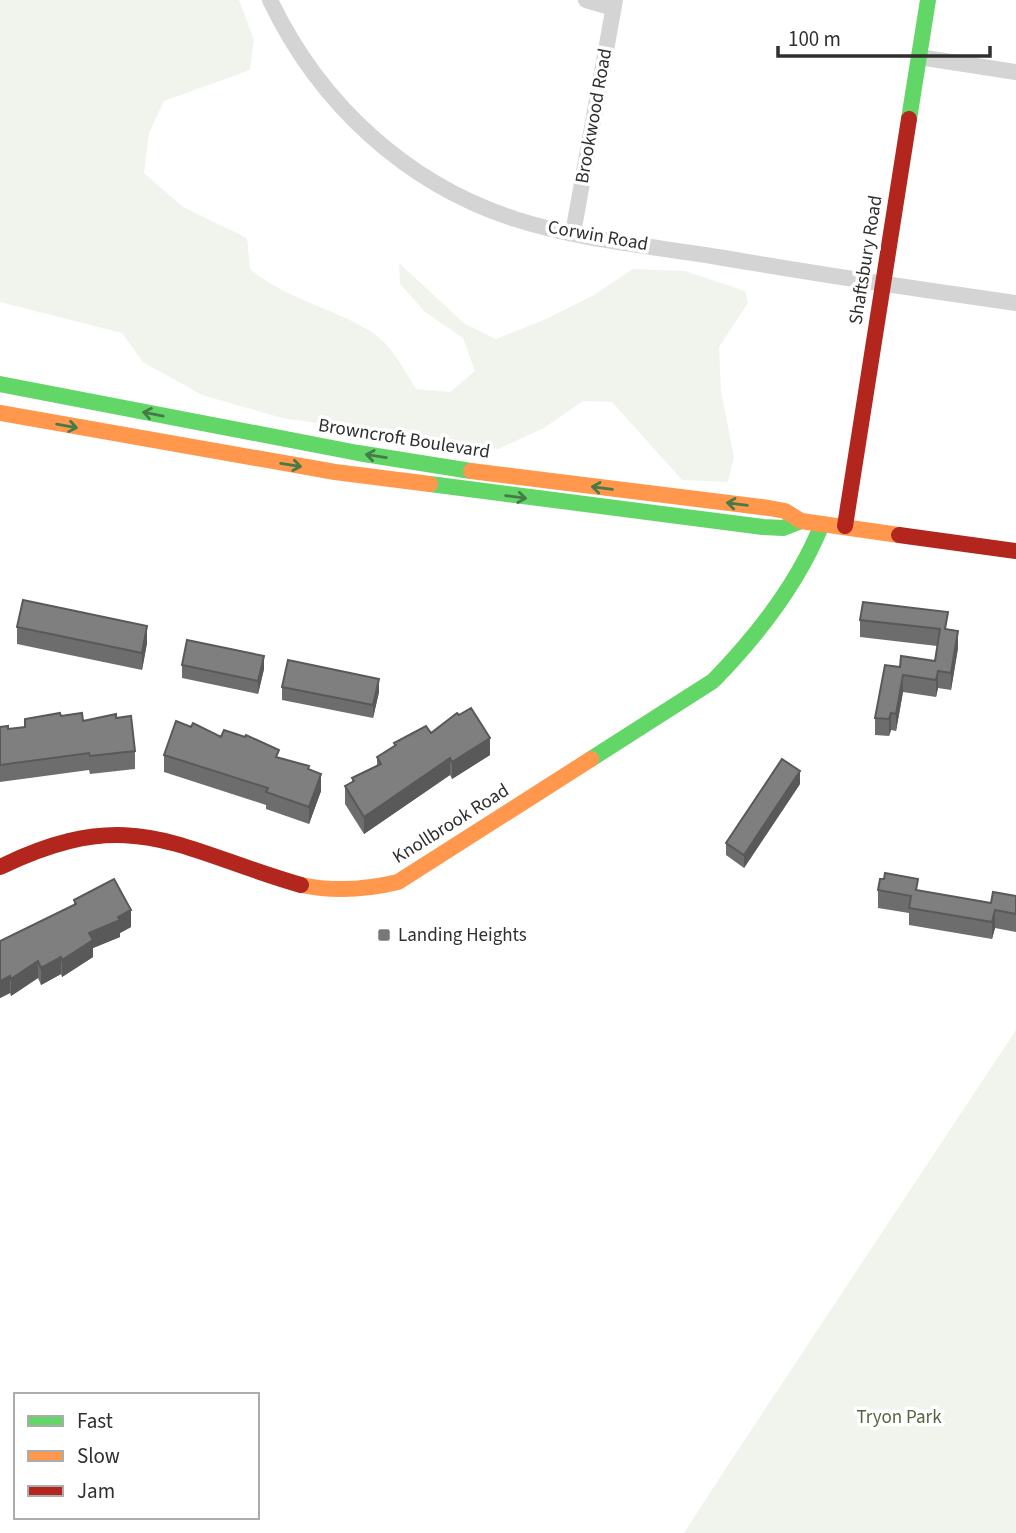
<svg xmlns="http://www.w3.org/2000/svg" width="1016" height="1533" font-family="'Source Sans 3',sans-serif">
<rect width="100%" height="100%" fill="#fff"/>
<path fill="#f1f4ed" d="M0,0h239l15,40 -4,30 -86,31 -15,32 -5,40 39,34 64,31 3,31c35,30 81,38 120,62 21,13 33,37 46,58l34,3 25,-21 -12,-33 -38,-26 -25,-28 -1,-21 66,61 31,15 50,-20 48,-24 39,-26 52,2 60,20 3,12 -29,44 2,44 13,66 -6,25 -46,-2 -70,-78 -29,-1 -39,27 -46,21 -216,-31 -80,-23 -59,-33 -21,-29 -122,-31z
M1016,1030v503h-332l44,-68z"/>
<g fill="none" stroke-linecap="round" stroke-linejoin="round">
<path stroke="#d4d4d4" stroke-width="16" d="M270,0c49,103 136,184 245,219 65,21 136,27 203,38 99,17 198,32 298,46
M586,0l27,8
M919,57l97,15
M573,233l42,-233"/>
<path stroke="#63d668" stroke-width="16" d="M909,119l19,-119
M0,384l358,69 113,18
M430,484l333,43 20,1 18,-7
M591,759l122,-78c45,-46 85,-97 109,-157"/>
<path stroke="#ff974d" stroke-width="16" d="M0,413l335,59 95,12
M471,471l298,37 16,3 16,10 98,14
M301,885c34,7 64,5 97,-3l193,-123"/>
<path stroke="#b3261e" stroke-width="16" d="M845,526l64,-407
M899,535l117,16
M0,867c132,-64 176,-18 301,18"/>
</g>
<path fill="#6d6d6d" d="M860,620l88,9 10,19 -7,42 -13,-2 -2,9 -33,-5 -7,39 -5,-1 -2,6 -14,-1v-17l25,-51 35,-6 2,-15 -77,-9z
M17,627l130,16 -5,27 -125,-26z
M182,665l82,4 -6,25 -76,-16z
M282,687l97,5 -6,26 -91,-18z
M61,716l22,5 33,-3 19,33v18l-45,5 -1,-4 -89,12v-55l8,2 17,-2v-8z
M431,733l59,22 -38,24 -2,-4 -86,59 -19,-30v-18l7,-4v-4l25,-12v-9l17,-11v-3z
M221,737l88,32 12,22 -12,33 -43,-15v-4l-102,-33v-17z
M800,784l-56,84 -18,-13v-12z
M884,879l34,11 73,13 25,-7v36l-21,-4 -3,11 -83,-14v-12l-31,-5v-18z
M74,900l57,27 -11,6v4l-27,11v9l-31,20 -1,-3 -20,11 -3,-7 -27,18 -1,-3 -10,5v-57l74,-36z"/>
<path fill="#595959" d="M147,626v17l-5,27v-17z
M958,631v17l-7,42v-17z
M264,656v13l-6,25v-13z
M938,671v17l-2,9v-17z
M903,675v17l-7,39v-17z
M379,679v13l-6,26v-13z
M891,713v17l-2,6v-17z
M490,738v17l-38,24v-17z
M450,758v17l-86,59v-17z
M800,771v13l-56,84v-13z
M321,774v17l-12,33v-17z
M131,910v17l-11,6v4l-27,11v9l-31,20v-17l27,-27z
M995,910v18l-3,11v-17z
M61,957v17l-20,11v-17z
M38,961v17l-27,18v-17z
M10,976v17l-10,5v-17z"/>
<path fill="#7f7f7f" stroke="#595959" stroke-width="2" d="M23,600l124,26 -5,27 -125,-26z
M863,602l85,10 -3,17 13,2 -7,42 -13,-2 -2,9 -33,-5 -7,39 -5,-1 -2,6 -14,-1 10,-53 15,2 1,-11 34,5 5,-32 -80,-9z
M187,640l77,16 -6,25 -76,-16z
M288,660l91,19 -6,26 -91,-18z
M471,708l19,30 -38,24 -2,-4 -86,59 -19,-31 9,-5 -2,-3 29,-14 -4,-7 19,-12 -2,-2 32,-17 5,7 26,-20 2,2z
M60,713l1,3 21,-3 1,8 33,-7v4l15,-2 4,35 -45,5 -1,-3 -89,12v-38l8,-1v3l17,-2v-8z
M176,721l15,6 2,-4 28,14 3,-7 21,7 1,-2 33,15 -3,7 33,9 -1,3 13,5 -12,33 -43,-15 2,-4 -104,-33z
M782,759l18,12 -56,84 -18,-12z
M885,873l33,6 -2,11 75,13 2,-11 23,4v18l-21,-4 -3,12 -83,-14 2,-12 -33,-6 2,-11h4z
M114,879l17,31 -13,7 2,3 -31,13 4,7 -31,20 -1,-3 -20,11 -3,-7 -27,18 -1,-3 -10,5v-40l76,-37 -2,-4z"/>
<defs><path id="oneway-shaft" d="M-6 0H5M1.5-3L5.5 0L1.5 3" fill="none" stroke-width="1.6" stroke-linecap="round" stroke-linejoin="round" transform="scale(1.75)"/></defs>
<g stroke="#467a49">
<use href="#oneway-shaft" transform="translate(153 414) rotate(-169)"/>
<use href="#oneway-shaft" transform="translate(67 426) rotate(10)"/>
<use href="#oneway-shaft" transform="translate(376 456) rotate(-171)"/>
<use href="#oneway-shaft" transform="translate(291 465) rotate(9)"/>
<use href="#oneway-shaft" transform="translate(602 488) rotate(-173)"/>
<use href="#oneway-shaft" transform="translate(516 497) rotate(8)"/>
<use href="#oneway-shaft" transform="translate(737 504) rotate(-173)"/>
</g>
<rect fill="#787878" stroke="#fff" stroke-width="2.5" x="377" y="928" width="14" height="14" rx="3.5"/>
<g text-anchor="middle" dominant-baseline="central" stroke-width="7" stroke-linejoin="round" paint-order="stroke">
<g font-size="19" fill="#2f2f2f" stroke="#fff">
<text transform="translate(594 116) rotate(-80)">Brookwood Road</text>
<text transform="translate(598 236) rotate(10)">Corwin Road</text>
<text transform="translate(866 260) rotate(-81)">Shaftsbury Road</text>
<text transform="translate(404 439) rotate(9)">Browncroft Boulevard</text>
<text transform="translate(451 824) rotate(-32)">Knollbrook Road</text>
</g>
<g font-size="19" fill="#2f2f2f" stroke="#fff" text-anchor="start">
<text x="398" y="935">Landing Heights</text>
</g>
<g font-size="19" fill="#526741" stroke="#fff">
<text x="899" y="1417">Tryon Park</text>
</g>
</g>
<rect x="14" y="1393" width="245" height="126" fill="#ffffff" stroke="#acacac" stroke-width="2"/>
<rect x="28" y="1416" width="35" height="10" fill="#63d668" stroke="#acacac" stroke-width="2"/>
<text x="77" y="1428" font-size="21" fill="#2f2f2f">Fast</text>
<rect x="28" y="1451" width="35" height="10" fill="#ff974d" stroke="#acacac" stroke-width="2"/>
<text x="77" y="1463" font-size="21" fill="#2f2f2f">Slow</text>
<rect x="28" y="1486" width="35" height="10" fill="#b3261e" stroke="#acacac" stroke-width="2"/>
<text x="77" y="1498" font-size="21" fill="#2f2f2f">Jam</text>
<path d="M778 46v10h212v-10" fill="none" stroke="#2f2f2f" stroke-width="3.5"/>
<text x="788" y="46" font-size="21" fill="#2f2f2f" stroke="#ffffff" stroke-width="5" paint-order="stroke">100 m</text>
</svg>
